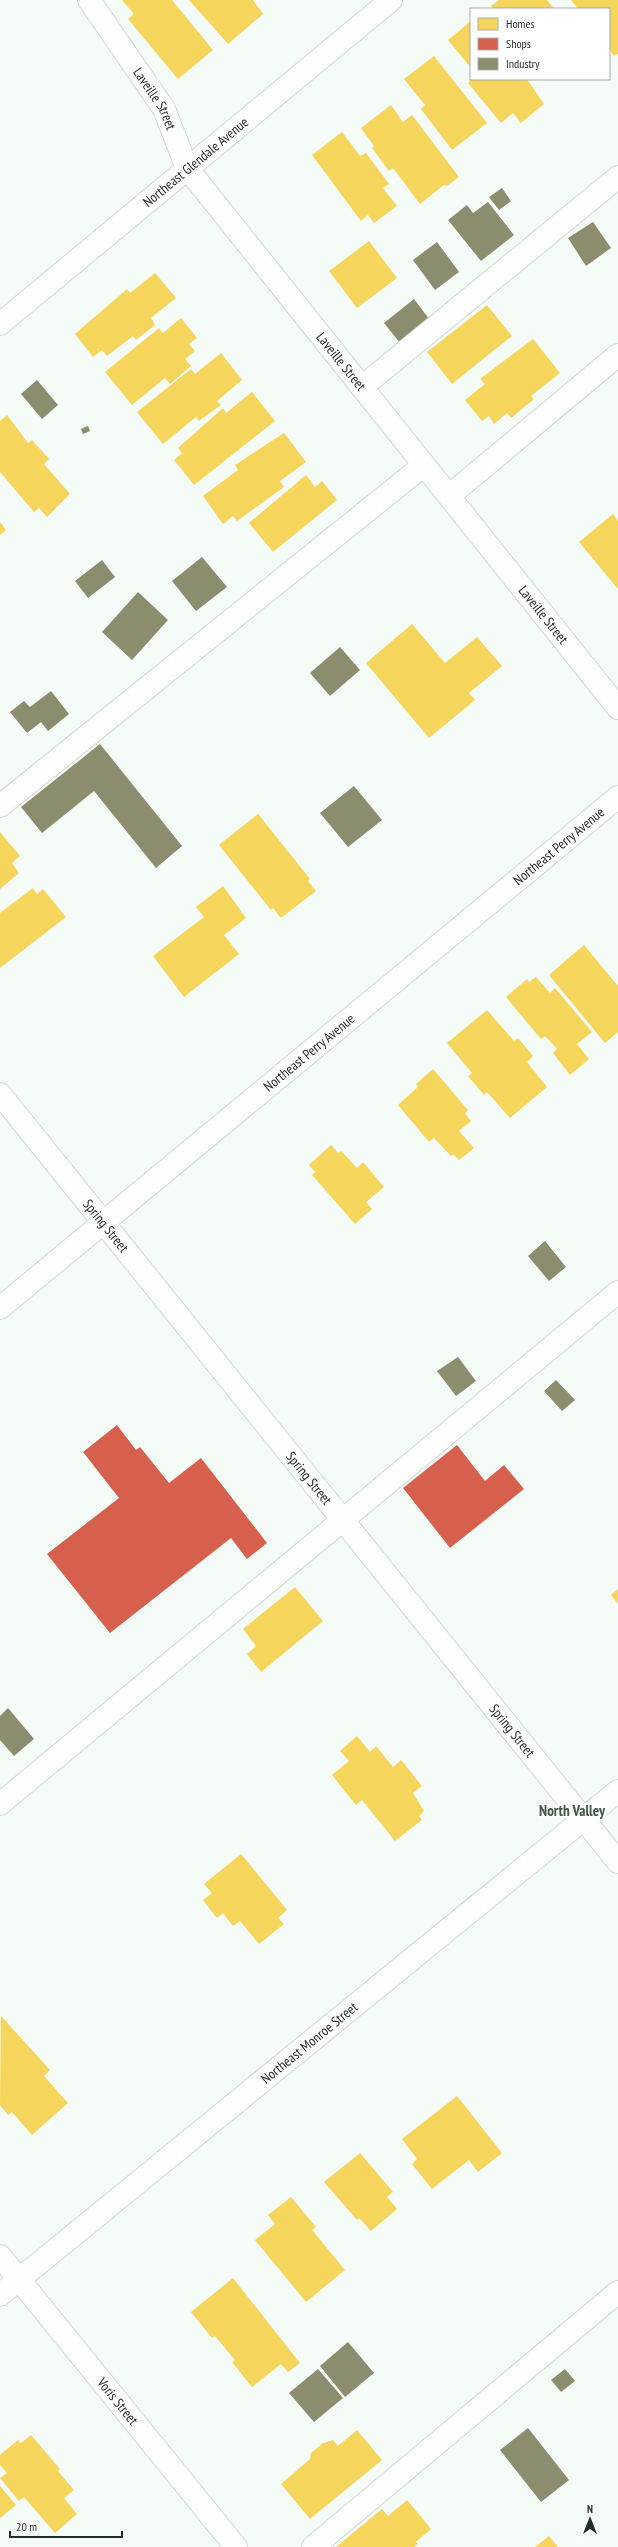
<svg xmlns="http://www.w3.org/2000/svg" width="618" height="2547" font-family="'PT Sans Narrow',sans-serif">
<rect width="100%" height="100%" fill="#f5fbf6"/>
<path fill="#f6d55c" d="M122,0h50l41,50 -35,29 -50,-60 6,-5z
M189,0h64l10,14 -35,30z
M499,0h48l7,9h-61l-2,-3z
M571,0h47v54l-4,2 -5,-7v-40h-31z
M471,21v47l-23,-28z
M434,56l53,67 -35,27 -31,-41 4,-4 -21,-26z
M472,79h55l17,25 -23,19 -8,-10 -12,10 -33,-40z
M391,105l12,17 9,-7 47,62 -12,9 -3,-1 -24,19 -27,-36 -4,3 -17,-23 2,-2 -13,-18z
M342,132l18,24 6,-3 23,31 -6,4 14,18 -23,17 -6,-8 -7,6 -49,-66z
M369,241l28,37 -40,30 -28,-37z
M155,273l21,25 -25,20 4,7 -19,15 -3,-4 -26,20 -5,-6 -9,7 -18,-23 52,-45 3,4z
M487,305l25,31 -60,48 -25,-32z
M181,318l16,20 -8,6 6,7 -10,8 6,7 -21,18 -5,-6 -33,27 -27,-33 54,-44 4,5z
M533,339l27,34 -29,23 3,3 -23,19 -4,-5 -13,11 -5,-8 -7,5 -17,-21 20,-16 -5,-5z
M221,353l21,27 -25,21 4,4 -22,16 -3,-4 -33,27 -26,-32 54,-43 4,5z
M252,392l23,29 -81,64 -20,-25 8,-7 -4,-5 45,-40 3,5z
M7,415l21,28 4,-3 17,19 -5,5 26,30 -23,23 -8,-9 -5,4 -34,-40v-51z
M284,433l22,29 -26,19 4,6 -47,34 -4,-5 -10,8 -20,-28 35,-26 -3,-5z
M306,475l9,12 7,-6 15,19 -64,52 -24,-29z
M613,514l5,7v68l-39,-47z
M0,522l6,8 -6,5z
M412,624l33,39 32,-26 25,29 -33,27 6,7 -46,38 -63,-75z
M258,814l52,65 -2,2 8,10 -35,27 -8,-10 -2,2 -52,-65z
M0,832l20,24 -8,7 7,10 -19,16z
M223,886l23,32 -22,17 15,19 -55,43 -31,-41 51,-39 -8,-10z
M33,888l4,6 6,-5 23,28 -66,51v-55z
M584,945l34,41v46l-13,11 -56,-68z
M536,977l14,16 5,-5 37,44 -15,12 12,15 -19,16 -17,-22 4,-4 -12,-13 -4,3 -35,-42 21,-18 2,3z
M487,1010l27,31 4,-3 15,18 -6,6 20,25 -37,31 -23,-26 -3,3 -16,-19 4,-3 -25,-30z
M433,1069l35,41 -3,3 6,8 -12,10 15,17 -15,12 -6,-6 -2,2 -17,-18 -5,4 -31,-37 20,-18 -2,-3z
M331,1145l7,8 3,-2 16,17 6,-6 21,25 -18,15 6,7 -17,15 -43,-49 3,-3 -6,-7z
M295,1587l28,34 -62,51 -14,-18 9,-8 -13,-17z
M618,1589v15l-7,-9z
M357,1736l13,16 6,-6 17,21 8,-7 21,26 -9,7 11,18 -5,5 3,4 -27,21 -33,-41 -6,5 -24,-30 17,-14 -9,-10z
M241,1854l46,56 -9,8 6,6 -25,20 -19,-23 -7,5 -10,-13 -6,5 -14,-18 9,-7 -8,-9z
M1,2016l49,54 -6,6 24,27 -36,32 -20,-23 -4,3 -8,-10z
M457,2096l45,57 -24,19 -9,-12 -37,29 -20,-25 5,-5 -15,-20z
M360,2153l33,39 -6,5 10,12 -26,22 -12,-13 -2,2 -33,-38z
M291,2197l25,30 -4,3 33,40 -39,32 -51,-62 20,-16 -7,-9z
M233,2278l67,85 -12,9 -7,-8 -29,23 -20,-25 3,-2 -20,-24 -3,2 -21,-26z
M357,2430l25,30 -72,59 -29,-35 29,-25 1,-6 12,-10 10,-3 5,6z
M31,2435l29,34 -2,2 16,19 -10,8 13,16 -22,19 -31,-36 -5,4 -19,-23 7,-5 -7,-8v-10l18,-15 3,3z
M0,2486l16,19 -16,13z
M407,2500l24,29 -15,13 2,2 -4,3h-78l46,-38 6,7z
M549,2536l9,11h-23z"/>
<path fill="#d6604d" d="M117,1425l19,25 4,-3 29,36 32,-25 66,85 -20,16 -16,-21 -121,95 -63,-79 72,-56 -36,-46z
M457,1445l28,36 19,-16 20,24 -74,59 -47,-60z"/>
<path fill="#8c8c6e" d="M502,188l9,13 -12,9 -10,-13z
M488,202l26,33 -33,26 -33,-41 19,-15 6,8z
M593,222l18,26 -25,18 -18,-28z
M437,242l22,30 -24,18 -22,-30z
M414,299l16,21 -30,23 -16,-20z
M37,380l21,25 -16,14 -21,-25z
M88,426l2,5 -7,3 -2,-5z
M202,557l25,30 -31,24 -24,-30z
M102,560l13,17 -27,21 -13,-17z
M138,592l30,28 -36,40 -30,-28z
M340,647l20,23 -30,26 -20,-23z
M51,691l18,23 -21,17 -7,-9 -14,11 -17,-21 14,-11 6,6z
M100,744l82,102 -26,22 -62,-77 -52,42 -21,-26z
M354,786l28,34 -34,27 -28,-34z
M545,1241l21,26 -17,14 -21,-25z
M458,1357l18,24 -20,15 -19,-25z
M556,1380l19,20 -13,11 -18,-20z
M8,1708l26,31 -20,17 -14,-16v-24z
M348,2342l26,31 -29,24 -25,-31z
M318,2369l25,29 -29,24 -25,-29z
M565,2369l10,12 -14,11 -10,-12z
M528,2428l41,52 -28,22 -41,-52z"/>
<g fill="none" stroke-linecap="round" stroke-linejoin="round">
<defs>
<g id="minor">
<path id="s1" d="M89,0l75,109 23,59 431,540"/>
<path id="s2" d="M0,324l391,-324"/>
<path d="M362,387l256,-210"/>
<path d="M449,496l169,-141"/>
<path d="M0,806l424,-341"/>
<path id="s3" d="M0,1094l618,768"/>
<path id="s4" d="M0,1308l618,-511"/>
<path d="M0,1804l618,-512"/>
<path id="s5" d="M0,2256l236,291"/>
<path id="s6" d="M0,2295l618,-504"/>
<path d="M313,2547l305,-255"/>
</g>
</defs>
<use href="#minor" stroke="#ced8d1" stroke-width="24"/>
<use href="#minor" stroke="#fefefe" stroke-width="22"/>
</g>
<g text-anchor="middle" dominant-baseline="central" stroke-width="4" stroke-linejoin="round" paint-order="stroke">
<g font-size="14" fill="#232e26" stroke="#fff">
<text stroke="none"><textPath href="#s1" startOffset="119">Laveille Street</textPath></text>
<text stroke="none"><textPath href="#s2" startOffset="254">Northeast Glendale Avenue</textPath></text>
<text stroke="none"><textPath href="#s1" startOffset="443">Laveille Street</textPath></text>
<text stroke="none"><textPath href="#s1" startOffset="767">Laveille Street</textPath></text>
<text stroke="none"><textPath href="#s4" startOffset="725">Northeast Perry Avenue</textPath></text>
<text stroke="none"><textPath href="#s4" startOffset="401">Northeast Perry Avenue</textPath></text>
<text stroke="none"><textPath href="#s3" startOffset="169">Spring Street</textPath></text>
<text stroke="none"><textPath href="#s3" startOffset="493">Spring Street</textPath></text>
<text stroke="none"><textPath href="#s3" startOffset="817">Spring Street</textPath></text>
<text stroke="none"><textPath href="#s6" startOffset="399">Northeast Monroe Street</textPath></text>
<text stroke="none"><textPath href="#s5" startOffset="187">Voris Street</textPath></text>
</g>
<g font-size="15" font-weight="bold" fill="#3d5644" stroke="#fff">
<text x="572" y="1810">North Valley</text>
</g>
</g>
<rect x="470" y="8" width="140" height="72" fill="#ffffff" stroke="#a7aba8"/>
<rect x="478" y="18" width="20" height="12" fill="#f6d55c" stroke="#a7aba8"/>
<text x="506" y="28" font-size="12" fill="#232e26">Homes</text>
<rect x="478" y="38" width="20" height="12" fill="#d6604d" stroke="#a7aba8"/>
<text x="506" y="48" font-size="12" fill="#232e26">Shops</text>
<rect x="478" y="58" width="20" height="12" fill="#8c8c6e" stroke="#a7aba8"/>
<text x="506" y="68" font-size="12" fill="#232e26">Industry</text>
<g transform="translate(590 2519)" stroke="#ffffff" stroke-width="3" paint-order="stroke">
<path d="M0-3L7 15L0 10L-7 15Z" fill="#232e26"/>
<text y="-6" font-size="11" font-weight="bold" text-anchor="middle" fill="#232e26">N</text>
</g>
<path d="M10 2531v6h112v-6" fill="none" stroke="#232e26" stroke-width="2"/>
<text x="16" y="2531" font-size="12" fill="#232e26" stroke="#ffffff" stroke-width="3" paint-order="stroke">20 m</text>
</svg>
